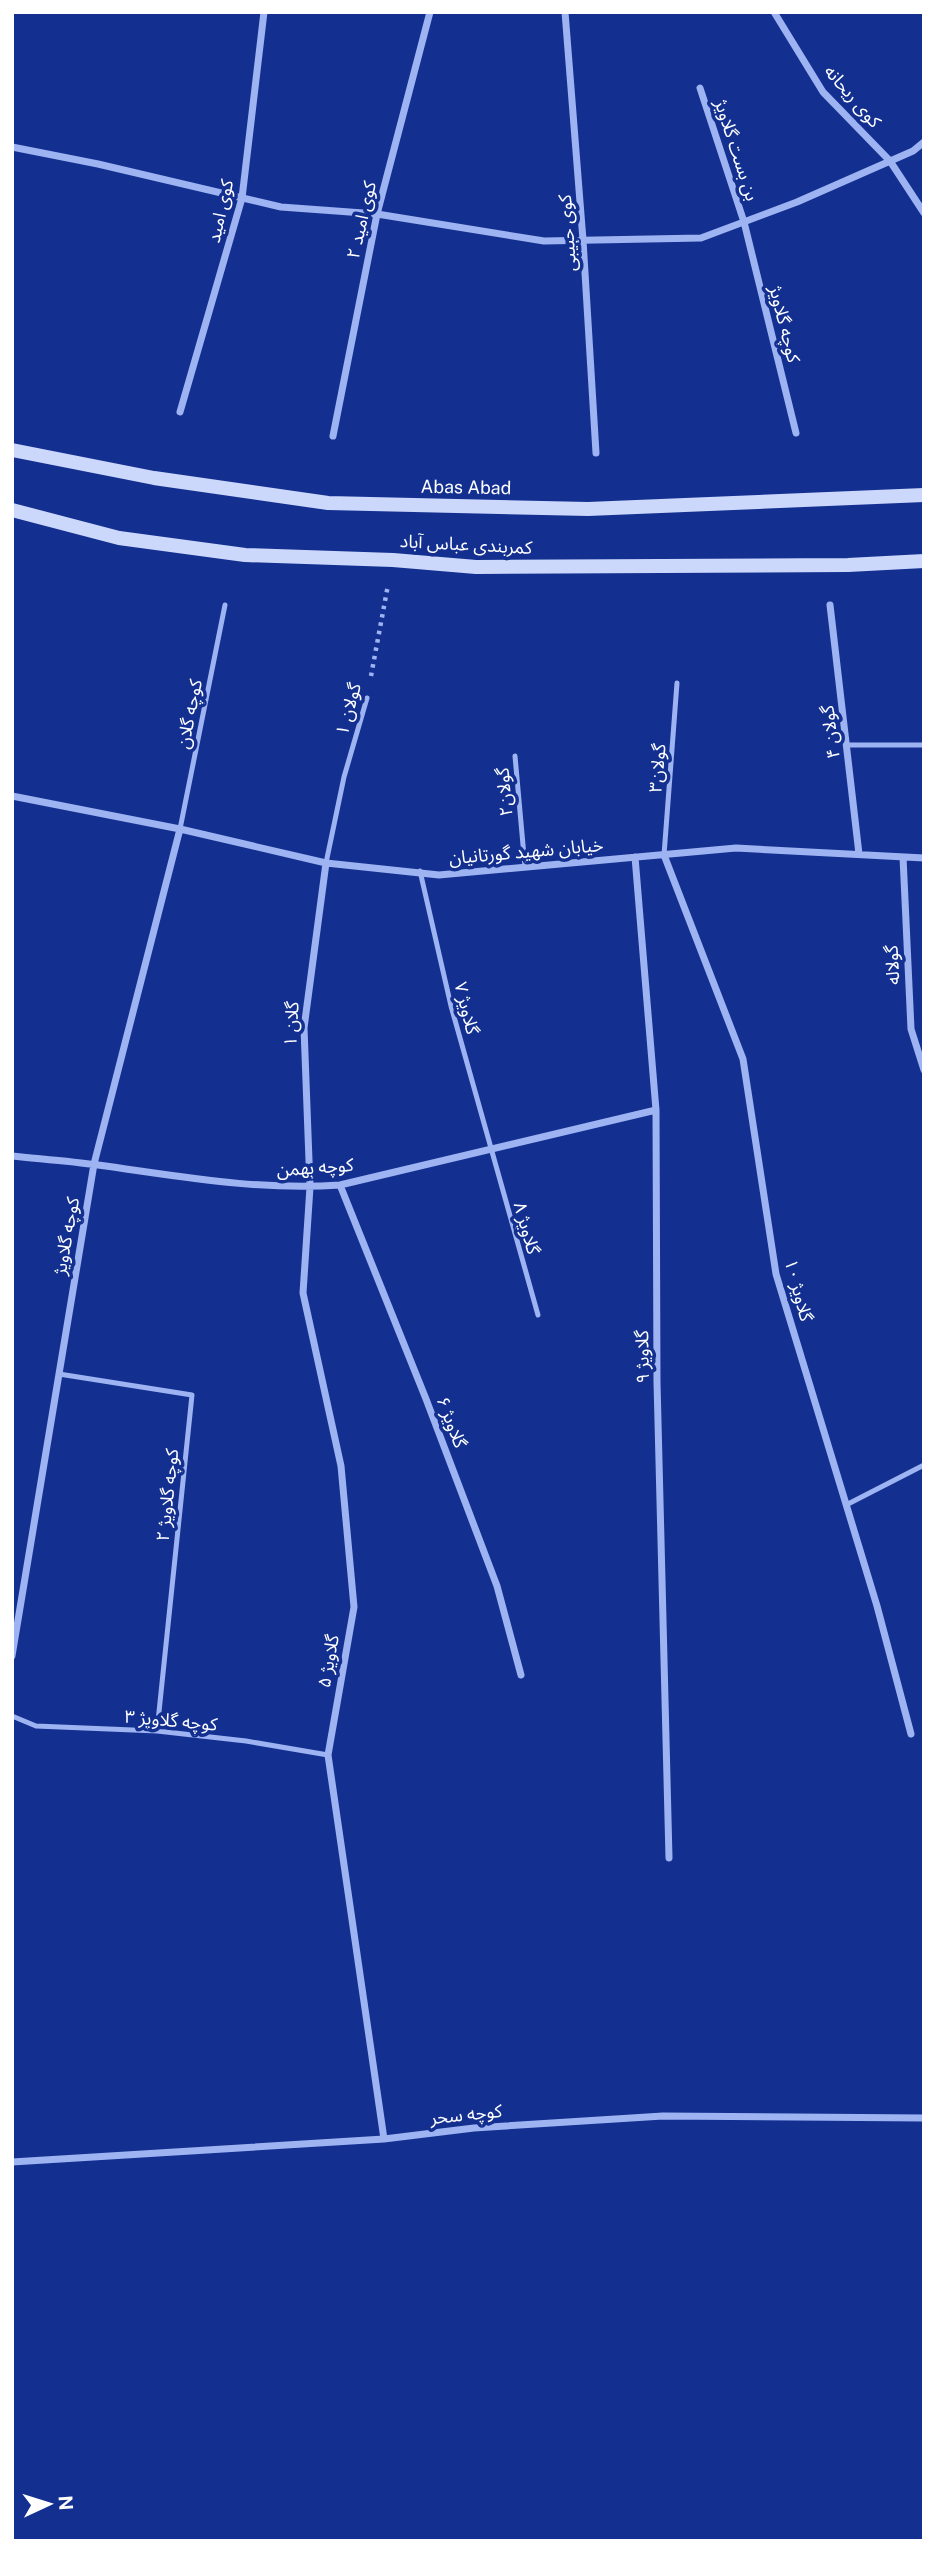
<svg xmlns="http://www.w3.org/2000/svg" width="936" height="2553" font-family="'Public Sans','Noto Sans Arabic',sans-serif">
<rect width="100%" height="100%" fill="#133090"/>
<g fill="none" stroke-linecap="round" stroke-linejoin="round">
<path stroke="#9eb3f2" stroke-width="4.5" stroke-dasharray="3.5 5" stroke-linecap="butt" d="M371,676l17,-91"/>
<path stroke="#9eb3f2" stroke-width="5" d="M848,745h76
M515,756l10,111
M180,829l45,-224
M664,855l13,-172
M326,863l18,-86 23,-79
M420,871l31,135 87,309
M59,1374l133,21 -35,336
M846,1505l78,-40
M12,1716l24,10 121,5 89,10 82,14"/>
<path stroke="#9eb3f2" stroke-width="7" d="M565,12l18,228 13,213
M774,12l49,80 67,69 34,52
M700,88l44,134 52,211
M12,147l86,17 183,43 96,7 167,27 157,-3 96,-36 116,-51 11,-9
M180,412l62,-214 22,-186
M333,436l44,-222 53,-202
M830,605l29,249
M12,796l168,33 146,34 113,12 297,-27 188,10
M664,855l79,204 33,215 101,332 34,128
M635,857l21,253 1,272 12,476
M903,857l8,172 13,41
M326,863l-22,165 6,159 -7,106 38,173 13,141 -26,148 56,384
M12,1156c29,3 58,5 86,9 81,11 160,26 242,20l316,-75
M340,1185l86,214 71,187 24,89
M12,1656l82,-492 86,-335
M12,2162l372,-23 90,-11 189,-12 261,2"/>
<path stroke="#ccd7fc" stroke-width="14" d="M12,450l142,28 174,25 260,6 336,-14
M12,510l107,28 126,17 148,5 83,7 372,-2 76,-4"/>
</g>
<g text-anchor="middle" dominant-baseline="central" stroke-width="7" stroke-linejoin="round" paint-order="stroke">
<g font-size="18" fill="#fff" stroke="#133090">
<text transform="translate(853 96) rotate(49)">کوی ریحانه</text>
<text transform="translate(737 150) rotate(72)">بن بست گلاویژ</text>
<text transform="translate(220 211) rotate(-77)">کوی امید</text>
<text transform="translate(361 220) rotate(-77)">کوی امید ۲</text>
<text transform="translate(567 233) rotate(-94)">کوی حبیبی</text>
<text transform="translate(785 324) rotate(76)">کوچه گلاویژ</text>
<text transform="translate(466 487) rotate(1)">Abas Abad</text>
<text transform="translate(466 544) rotate(3)">کمربندی عباس آباد</text>
<text transform="translate(348 709) rotate(-75)">گولان ۱</text>
<text transform="translate(189 714) rotate(-79)">کوچه گلان</text>
<text transform="translate(830 732) rotate(-97)">گولان ۴</text>
<text transform="translate(657 768) rotate(-85)">گولان۳</text>
<text transform="translate(504 792) rotate(-95)">گولان۲</text>
<text transform="translate(526 851) rotate(-5)">خیابان شهید گورتانیان</text>
<text transform="translate(892 965) rotate(-93)">گولاله</text>
<text transform="translate(467 1008) rotate(76)">گلاویژ ۷</text>
<text transform="translate(291 1024) rotate(-87)">گلان ۱</text>
<text transform="translate(315 1167) rotate(-4)">کوچه بهمن</text>
<text transform="translate(527 1228) rotate(74)">گلاویژ ۸</text>
<text transform="translate(66 1236) rotate(-80)">کوچه گلاویژ</text>
<text transform="translate(799 1290) rotate(75)">گلاویژ ۱۰</text>
<text transform="translate(642 1357) rotate(-91)">گلاویژ ۹</text>
<text transform="translate(452 1422) rotate(69)">گلاویژ ۶</text>
<text transform="translate(167 1495) rotate(-84)">کوچه گلاویژ ۲</text>
<text transform="translate(328 1661) rotate(-80)">گلاویژ ۵</text>
<text transform="translate(171 1720) rotate(5)">کوچه گلاویژ ۳</text>
<text transform="translate(466 2114) rotate(-6)">کوچه سحر</text>
</g>
</g>
<rect width="936" height="2553" fill="none" stroke="#ffffff" stroke-width="28"/>
<g transform="translate(49 2504) rotate(86)" stroke="#133090" stroke-width="5" paint-order="stroke">
<path d="M0-5L12 26L0 18L-12 26Z" fill="#ffffff"/>
<text y="-10" font-size="19" font-weight="bold" text-anchor="middle" fill="#ffffff">N</text>
</g>
</svg>
